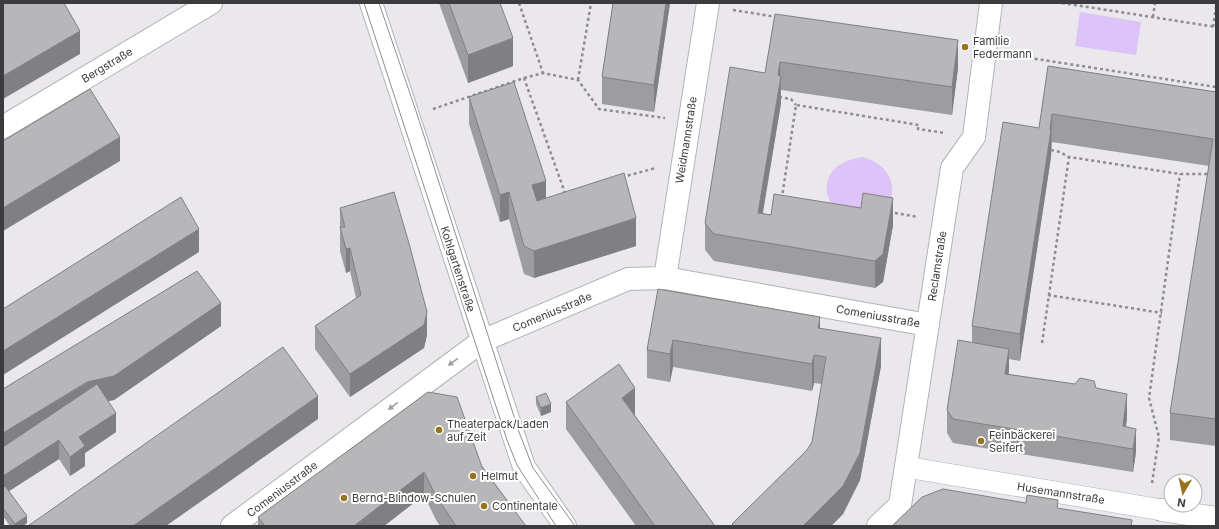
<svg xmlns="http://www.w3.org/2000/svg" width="1219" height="529" font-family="Inter,sans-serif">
<rect width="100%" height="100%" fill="#eae8ec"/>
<path fill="#ddc3f8" d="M1080,12l61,10 -5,33 -61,-9z
M862,157c30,8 40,34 19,59l-49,-8c-1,-5 -4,-10 -5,-15 -1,-3 0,-6 0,-9 3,-18 19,-24 35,-27z"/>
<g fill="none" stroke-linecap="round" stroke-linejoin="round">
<defs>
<path id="pedestrian" d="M906,467l256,43"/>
<path id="minor" d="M3,127l208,-124
M665,278l43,-275
M1162,510l54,8
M232,526l250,-185 146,-62 37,-1 263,47
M878,526l22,-21 52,-337 22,-31 17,-134"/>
<path id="tertiary" d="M371,3l153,464 41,59"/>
</defs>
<use href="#pedestrian" stroke="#b4b2b6" stroke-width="22"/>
<use href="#minor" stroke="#b4b2b6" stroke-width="24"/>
<use href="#tertiary" stroke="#b4b2b6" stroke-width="24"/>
<path stroke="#8e8c8f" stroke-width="2.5" stroke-dasharray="3 3" stroke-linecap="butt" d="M519,3l24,70
M1062,3l154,24
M733,10l44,7
M1153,17l2,-14
M1213,27l3,-20
M1011,55l205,32
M524,78l19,-5 35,7 21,29 66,9
M578,80l13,-77
M779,97l12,2 5,6
M433,109l91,-31 41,115
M1051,150l9,2 9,5 111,17h29
M622,177l34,-9
M784,197h-2l14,-92 123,20 -1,4 27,4
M889,212l29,5
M1048,295l114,18
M1042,343l27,-186
M1152,483l7,-46 -10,-39 31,-224"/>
<use href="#pedestrian" stroke="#fff" stroke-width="21"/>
<use href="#minor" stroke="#fff" stroke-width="22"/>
<use href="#tertiary" stroke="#fff" stroke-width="22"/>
<path stroke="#8f8d90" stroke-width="1" d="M364,3l143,437 10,25 39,61
M379,3l38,111 102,318 14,36 42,58"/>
</g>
<path fill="#9d9d9f" d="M439,3h61l13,63 -45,17z
M613,3h57l-16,109 -52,-8v-27z
M775,14l183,54 -6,47 -171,-25v13l-18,110 8,2 122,10 -10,57 -8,6 -161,-27 -9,-11v-27l60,-150z
M1048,66l168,26v354l-46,-6v-27l39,-247 -157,-24 -1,15 -31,204 -11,-2 -1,15 88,14 31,29 -1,10 10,25 -3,20 -180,-29 -6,-10v-23l25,-68v-16l67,-198z
M469,97l77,101 90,48 -102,32 -10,-4 -15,-55 -9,3 -31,-98z
M340,208l87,127 -3,13 -74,49 -35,-48v-23l41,-28 -6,-27 -4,2 -6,-22z
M658,289l162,39 61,38 -21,114 -17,34 -12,12h-99v-2l75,-74 5,-8 10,-58 -8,-1 -2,8 -139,-24 -3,15 -23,-4v-28z
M221,326l-107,74 -6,1 8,31 -31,21v13l-15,10 -11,-17 -50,32 18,32 -4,3h-13l-7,-10v-127z
M428,392l98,134h-86l-4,-6 -12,-25 -40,31h-126v-9z
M536,397l15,15 -10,4 -5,-12z
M566,402l69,13v1l80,110h-79l-70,-97z"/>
<path fill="#807f82" d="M666,3h4l-16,109v-27z
M80,31v23l-77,45v-23z
M513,38v28l-45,17v-28z
M958,40v28l-6,47v-28z
M780,62l1,41 -23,137v-27z
M1052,114l-1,43 -31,204v-27z
M120,137v24l-117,70v-23z
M546,181v27l-14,4v-27z
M509,192v27l-9,3v-27z
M893,198v27l-10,57 -8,6v-27z
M636,218v28l-102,32v-27z
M199,229v23l-196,123v-24z
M350,248v23l-4,2v-24z
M221,303v23l-107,74 -27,5 -84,51v-23z
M427,312v23l-3,13 -74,49v-23z
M820,317v27l-2,-16z
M881,338v28l-21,114 -17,34 -12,12h-28z
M673,340v27l-3,15v-28z
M1009,349v23l-4,25v-23z
M814,355v28l-2,8v-27z
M635,388v27l-13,11v-28z
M1127,394v23l-4,32v-23z
M318,396v23l-152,107h-33z
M551,404v8l-10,4v-8z
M116,413v19l-31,21v13l-15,10v-19l9,-20z
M1136,429v23l-3,20v-23z
M59,440v19l-56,36v-19z
M424,472v23l-40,31h-30z
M27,516v7l-4,3h-8v-2z"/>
<path fill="#b7b6b9" stroke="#807f82" d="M3,3h61l16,28 -77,45z
M449,3h51l13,35 -45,17z
M613,3h53l-12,82 -52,-8z
M775,14l183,26 -6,47 -172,-25 -2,13 3,1 -23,137 13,2 3,-21 87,14 2,-15 30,5 -10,56 -8,7 -161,-27 -9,-11 25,-156 35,6z
M1048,66l168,26v327l-46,-6 43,-274 -161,-25 -2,16h1l-31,204 -48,-8 31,-204 36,6z
M514,82l32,99 -14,4 5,16 87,-28 12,45 -102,33 -10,-5 -15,-54 -9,3 -31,-98z
M90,89l30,48 -117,71v-67z
M394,192l16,55 17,65 -3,13 -74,49 -35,-48 46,-31 -11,-47 -4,1 -6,-22h5l-5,-19z
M181,197l18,32 -196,122v-42z
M197,271l24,32 -107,73 -27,6 -84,51v-44z
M658,289l162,28 -2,11 63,10 -21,115 -17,33 -40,40h-69l-2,-2 75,-74 5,-8 14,-85 -12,-2 -2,9 -139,-24 -3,14 -23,-4z
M958,340l51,9 -4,25 70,10 5,-6 14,3 2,7 31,6 -4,32 13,3 -3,20 -180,-30 -6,-9z
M283,347l35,49 -185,130h-105z
M619,364l16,24 -13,10 93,128h-60l-89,-124z
M97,384l19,29 -37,24 6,9 -15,11 -11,-17 -56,36v-29z
M428,392l29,5 25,70 44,59h-70l-20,-30 -12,-24 -70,54h-89l-7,-9z
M546,393l5,11 -10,4 -5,-11z
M5,486l22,30 -12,8 -12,-16v-20z
M943,489l83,14 1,-8 31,5 -1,8 75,12 -1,6h-239l30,-29z"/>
<defs><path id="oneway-solid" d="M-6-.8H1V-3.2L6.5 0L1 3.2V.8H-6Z"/></defs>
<g fill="#9e9d9e">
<use href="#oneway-solid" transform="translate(453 362) rotate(144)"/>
<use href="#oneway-solid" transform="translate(393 406) rotate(143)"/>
</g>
<g fill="#99721d" stroke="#fff" stroke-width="1.5">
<circle cx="965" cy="47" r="4"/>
<circle cx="439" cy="430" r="4"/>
<circle cx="981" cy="441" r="4"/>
<circle cx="473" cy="476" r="4"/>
<circle cx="344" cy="498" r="4"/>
<circle cx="484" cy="506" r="4"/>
</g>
<g text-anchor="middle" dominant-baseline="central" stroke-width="4" stroke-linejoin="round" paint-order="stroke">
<g font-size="11" fill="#3c3b3d" stroke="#fff" text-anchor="start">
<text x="973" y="41">Familie<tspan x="973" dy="13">Federmann</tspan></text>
<text x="447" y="424">Theaterpack/Laden<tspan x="447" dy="13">auf Zeit</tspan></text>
<text x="989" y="435">Feinbäckerei<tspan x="989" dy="13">Seifert</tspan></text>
<text x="481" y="476">Helmut</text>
<text x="352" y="498">Bernd-Blindow-Schulen</text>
<text x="492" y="506">Continentale</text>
</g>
<g font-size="11" fill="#3c3b3d" stroke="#fff">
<text transform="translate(107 65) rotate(-31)">Bergstraße</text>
<text transform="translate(686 140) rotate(-81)">Weidmannstraße</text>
<text transform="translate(937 266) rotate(-81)">Reclamstraße</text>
<text transform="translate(458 269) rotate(72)">Kohlgartenstraße</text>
<text transform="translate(552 312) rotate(-23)">Comeniusstraße</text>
<text transform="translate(878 316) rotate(10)">Comeniusstraße</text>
<text transform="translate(282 489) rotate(-37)">Comeniusstraße</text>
<text transform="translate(1061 493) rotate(9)">Husemannstraße</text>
</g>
</g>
<rect width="1219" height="529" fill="none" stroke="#3c3b3d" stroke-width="8"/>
<g transform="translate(1183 493) rotate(189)"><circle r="19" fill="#ffffff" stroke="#b1b1b1"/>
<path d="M0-3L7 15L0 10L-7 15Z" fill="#99721d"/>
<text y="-6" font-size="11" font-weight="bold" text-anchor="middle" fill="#3c3b3d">N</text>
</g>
</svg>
